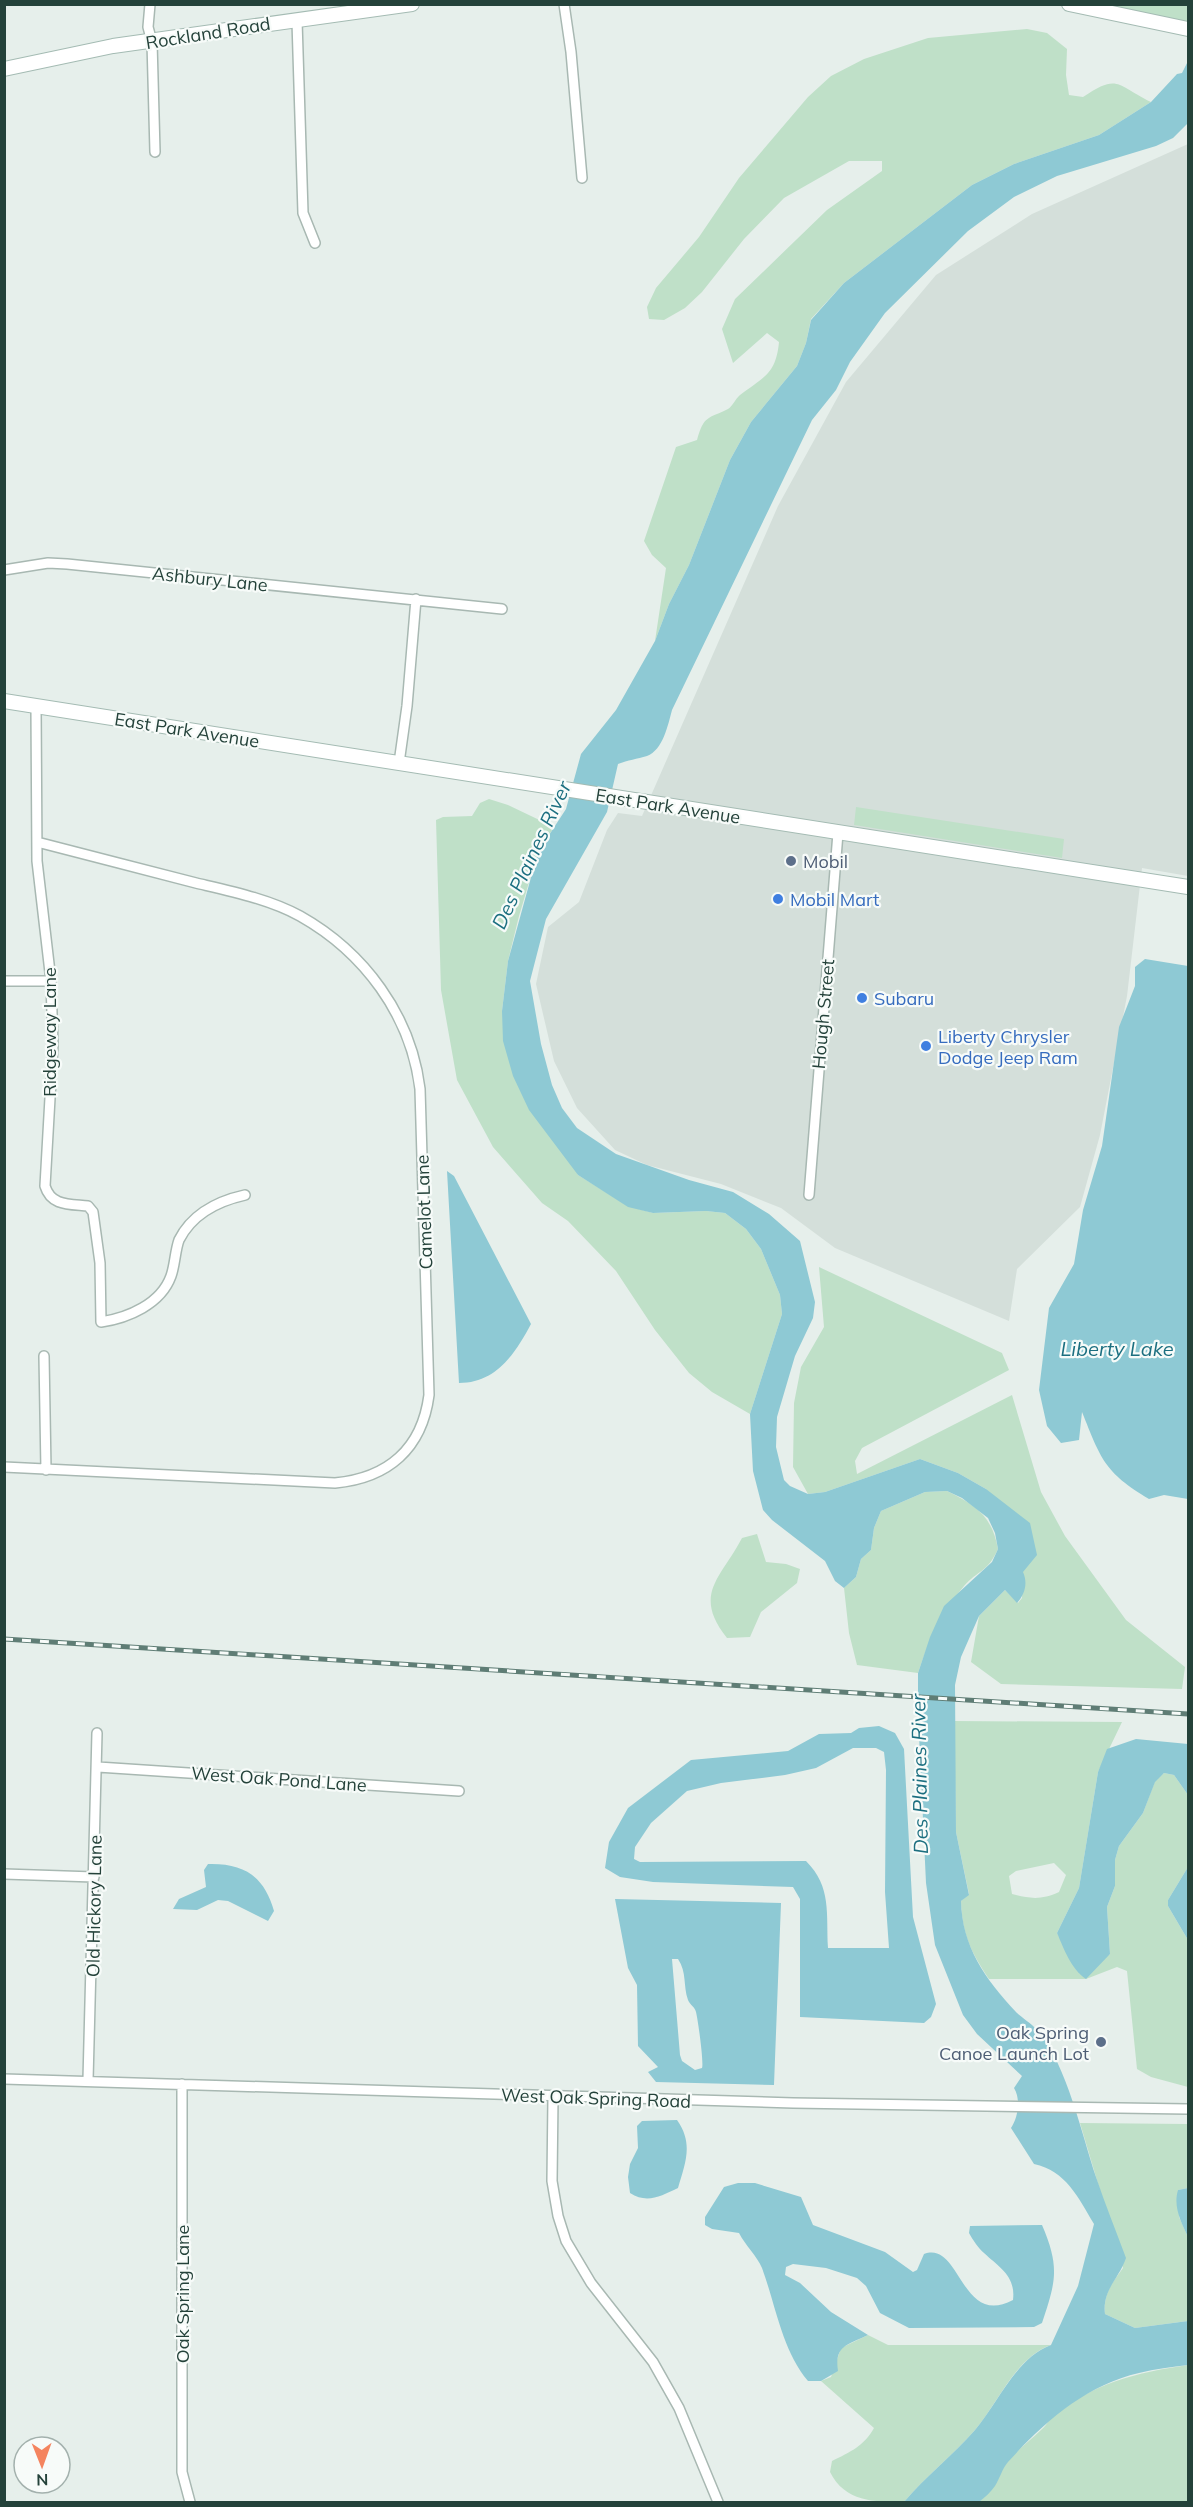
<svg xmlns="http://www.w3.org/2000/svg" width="1193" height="2507" font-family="Mulish,sans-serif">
<rect width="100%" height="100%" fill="#e6efeb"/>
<path fill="#d4dfda" d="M1188,144v732l-46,-8 -15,128 -27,139 -20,72 -63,62 -8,52 -174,-73 -54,-40 -60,-24 -74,-19 -32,-15 -38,-42 -23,-47 -18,-77 12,-57 31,-25 28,-72 11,-17 24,3 136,-310 68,-124 90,-107 96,-61z"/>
<path fill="#bfe0c8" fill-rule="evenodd" d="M1069,5h119v23z
M1027,29l20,4 20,16 -1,26 3,20 14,2c36,-24 33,-12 68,5l-52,33 -85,29 -42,21 -128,98 -33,36 -5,24 -9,23 -46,56 -21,38 -41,105 -20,39 -14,37 11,-73 -14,-13 -8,-14 32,-94 21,-7c7,-25 11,-21 31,-31 5,-3 7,-10 12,-14 24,-18 36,-21 39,-53l-12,-9 -34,30 -11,-34 13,-30 92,-89 55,-39v-10h-33l-65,37 -40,41 -42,53 -17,16 -21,12 -15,-1 -2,-12 9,-19 43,-51 40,-59 69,-81 23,-21 33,-17 64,-21z
M489,799l19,6 46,22 -16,25 -19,64 -11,45 -6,50 76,164 50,31 25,7 53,-2 19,2 21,16 15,20 19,46 2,19 -32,100 -38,-22 -23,-19 -34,-43 -39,-59 -48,-50 -26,-18 -49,-56 -36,-67 -16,-90 -5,-170 7,-3 29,-1 8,-13z
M856,807l208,32 -2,19 -208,-33z
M819,1267l183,86 7,17 -147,78 -7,13 2,13 155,-79 29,97 24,44 61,84 59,47 -3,22 -181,-5 -30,-22 8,-46 26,-26 13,13 4,-5 1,-26 -37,-83 -28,-16 -38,-14 -95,33 -17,2 -15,-27 1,-64 7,-36 23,-40z
M947,1491c29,14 45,25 51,58 -11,24 -20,21 -34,37 -22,25 -36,56 -46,87l-61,-8 -8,-32 -5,-45 12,-11 5,-18 10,-9 3,-22 7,-17 44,-19z
M757,1534l9,28 20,2 14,5 -3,14 -36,29 -11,25 -23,1c-35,-44 -6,-60 15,-100z
M954,1721l168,1 -24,50 -19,116 -22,45 23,41 30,-20 -3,-47 8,-21v-26l4,-14 24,-33 12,-32 9,-8 10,2 14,20v72l-20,33v6l20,34v147l-37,-10 -14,-8 -10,-98 -10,-4 -31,12h-97c-18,-27 -27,-45 -28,-78l8,-7 -13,-62zM1054,1863l12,12 -7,17c-17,8 -29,7 -47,2l-3,-18 7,-5z
M1080,2123l108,1v64l-10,2 1,27 9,20v84l-53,7 -30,-14c-2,-20 7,-31 18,-46z
M868,2335l20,10h163c-35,12 -53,58 -76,85 -22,25 -49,46 -71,72 -30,0 -59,0 -74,-30l2,-11c18,-9 32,-15 42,-33l-53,-47 10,-4 10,-29z
M1188,2365v137h-209c13,-12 17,-23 26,-37 10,-14 24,-23 36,-35 4,-3 6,-7 9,-11 38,-35 89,-47 138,-54z"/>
<path fill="#8ec9d4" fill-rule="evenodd" d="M1188,61v62l-15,15 -17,8 -99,30 -43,21 -46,34 -83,82 -35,49 -14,28 -24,30 -140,290c-4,15 -9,40 -25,46 -10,3 -19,4 -29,8l-11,48 -61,107 -16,62 11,63 11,41 10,23 15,20 39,26 73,26 44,12 36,22 31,27 15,61 -2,16 -18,38 -18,61 -1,30 8,33 6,6 18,8 17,-2 95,-33 38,14 28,16 44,34 7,32 -14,17c5,11 2,22 -6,31l-12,-13 -26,26 -18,41 -6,28 1,147 13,63 -8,6c1,45 24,78 55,111 6,6 15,11 21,18 29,32 45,105 59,147 9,27 20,54 30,81 -7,21 -24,32 -21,56l30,14 53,-7v44c-16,2 -33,4 -49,8 -53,12 -96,50 -131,89 -6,7 -8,16 -13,24 -4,6 -10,11 -16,16h-75c22,-26 49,-47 71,-72 23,-27 41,-72 76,-85l27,-59 16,-62c-16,-27 -28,-53 -60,-60l-23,-36c7,-10 10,-29 3,-40l8,-12 -45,-42 -14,-19 -28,-70 -9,-62 -8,-169v-41l12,-36 14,-31 48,-44 6,-13 -3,-16 -7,-15 -26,-20 -15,-7 -22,1 -44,19 -7,17 -3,22 -10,9 -5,18 -12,11 -9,-7 -10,-20 -53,-41 -9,-10 -10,-39 -3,-57 32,-100 -2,-19 -19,-46 -15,-20 -21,-16 -19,-2 -53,2 -25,-6 -50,-32 -49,-65 -16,-34 -10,-35 -1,-30 6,-50 30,-109 28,-43 15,-55 35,-44 39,-69 14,-37 20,-39 41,-105 21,-38 46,-56 9,-23 5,-23 33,-37 128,-98 42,-21 85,-29 52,-33 26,-28 5,-1z
M1145,959l43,7v533l-24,-4 -15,4c-45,-27 -48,-40 -67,-87l-3,28 -18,3 -14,-17 -8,-36 10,-82 25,-44 9,-54 19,-64 17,-119 16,-41v-19z
M447,1171l7,5 77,148c-16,30 -35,59 -72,59z
M879,1726l16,7 9,16 9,168 23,87 -5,13 -7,6 -124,-6v-118l-7,-12 -140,-5 -33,-5 -15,-9 4,-26 19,-34 63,-48 97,-9 31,-17 32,-1 8,-5zM853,1748h23l8,4 2,18 -1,122 4,56h-61c-2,-34 4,-61 -22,-87l-166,1 -6,-3 1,-12 16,-24 36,-32 34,-8 64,-8 31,-7z
M1136,1739l52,5v51l-14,-20 -10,-2 -9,9 -12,31 -24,33 -4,14v26l-8,21 3,47 -24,25c-15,-10 -22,-30 -29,-46l22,-45 19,-116 9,-23z
M208,1864c36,-1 56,12 66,47l-6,10 -40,-20 -10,-1 -21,10 -24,-1 6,-10 27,-12 -2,-17z
M1188,1867v73l-20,-34v-6z
M615,1899l166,4 -7,182 -118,-3 -8,-10 10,-5 -20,-21 -1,-61 -9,-17zM672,1959h6c9,13 5,27 10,41 2,5 7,7 8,12 2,8 8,51 6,56l-7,2 -13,-9 -2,-6z
M677,2120c17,24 8,43 1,68 -17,8 -31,16 -48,5l-2,-16 2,-13 8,-16 -1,-22 5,-5z
M738,2183h17l46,14 12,28 72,27 28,20 4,-2 7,-16c37,-14 36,74 89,46 3,-24 -14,-33 -29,-47 -6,-5 -11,-13 -15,-20l1,-7 72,-1c18,42 14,56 0,98l-8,4 -125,1 -29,-15 -14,-27 -9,-8 -31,-10 -33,-4 -7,3 -1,8 15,8 31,29 37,23c-20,10 -34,10 -30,36l-17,10h-13c-26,-31 -32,-75 -46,-113 -5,-12 -17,-23 -23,-35l-27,-4 -7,-4v-8l19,-30z
M1188,2188v49c-7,-15 -15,-30 -10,-47z"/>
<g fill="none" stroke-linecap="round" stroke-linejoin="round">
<defs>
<path id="street" d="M150,4l-2,23 4,15 3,110
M564,4l7,48 11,126
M297,21l6,192 12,30
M4,570l44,-7 19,1 435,45
M36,707l1,154 14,120 2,64 -8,141c6,20 24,18 43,20l5,6 7,51 1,59c27,-4 60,-18 70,-46 4,-11 4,-25 8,-36 13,-26 39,-39 66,-45
M399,763l8,-57 9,-107
M4,981h47
M809,1195l29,-362
M44,1356l2,114
M4,1467l331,16c53,-5 87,-34 94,-88l-9,-306c-9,-74 -56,-137 -120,-173 -31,-17 -70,-25 -104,-33 -53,-14 -106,-27 -159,-41
M98,1767l361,24
M4,1874l90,3
M4,2079l789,24 395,6
M88,2080l9,-347
M182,2084v388l8,30
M553,2097l-1,84 6,35 8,25 25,42 62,79 26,46 39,94"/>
<path id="secondary" d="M1069,4l119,25
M4,69l109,-23 299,-42
M4,701l1184,186"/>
</defs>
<use href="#street" stroke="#a8b8b2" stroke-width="12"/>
<use href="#secondary" stroke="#a4bbb3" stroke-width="16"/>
<use href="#street" stroke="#fff" stroke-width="9"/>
<use href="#secondary" stroke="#fff" stroke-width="14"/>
<defs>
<path id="rail" d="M4,1639l1184,75"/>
</defs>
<use href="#rail" stroke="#5f7d75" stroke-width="5"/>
<use href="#rail" stroke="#f7fbf9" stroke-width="3" stroke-dasharray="9" stroke-linecap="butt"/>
</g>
<g fill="#5c6f8a" stroke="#f7fbf9" stroke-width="2">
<circle cx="791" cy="861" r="6"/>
<circle cx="1101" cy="2042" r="6"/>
</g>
<g fill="#3f7fe0" stroke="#f7fbf9" stroke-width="2">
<circle cx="778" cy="899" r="6"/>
<circle cx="862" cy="998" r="6"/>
<circle cx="926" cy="1046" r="6"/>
</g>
<g text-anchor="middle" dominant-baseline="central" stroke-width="4.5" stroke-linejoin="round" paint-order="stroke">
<g font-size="18" fill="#24423a" stroke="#f7fbf9">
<text transform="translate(208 33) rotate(-9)">Rockland Road</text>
<text transform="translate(210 579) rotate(6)">Ashbury Lane</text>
<text transform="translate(187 730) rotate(9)">East Park Avenue</text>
<text transform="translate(668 806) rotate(9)">East Park Avenue</text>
<text transform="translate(823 1014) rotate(-85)">Hough Street</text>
<text transform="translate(49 1032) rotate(-90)">Ridgeway Lane</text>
<text transform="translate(424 1212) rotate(-92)">Camelot Lane</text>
<text transform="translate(279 1779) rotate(4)">West Oak Pond Lane</text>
<text transform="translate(94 1906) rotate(-89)">Old Hickory Lane</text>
<text transform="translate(596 2098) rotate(2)">West Oak Spring Road</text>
<text transform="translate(182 2294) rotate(-90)">Oak Spring Lane</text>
</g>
<g font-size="18" fill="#4e5e75" stroke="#f7fbf9" text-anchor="start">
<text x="803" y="861">Mobil</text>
<text x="1089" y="2032" text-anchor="end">Oak Spring<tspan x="1089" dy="21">Canoe Launch Lot</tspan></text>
</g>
<g font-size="18" fill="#366cbe" stroke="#f7fbf9" text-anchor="start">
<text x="790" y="899">Mobil Mart</text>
<text x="874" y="998">Subaru</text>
<text x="938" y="1036">Liberty Chrysler<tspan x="938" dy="21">Dodge Jeep Ram</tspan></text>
</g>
<g font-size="20" font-style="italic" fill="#1c6f80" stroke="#f7fbf9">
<text transform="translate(531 855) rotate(-65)">Des Plaines River</text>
<text x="1117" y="1348">Liberty Lake</text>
<text transform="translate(919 1774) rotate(-91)">Des Plaines River</text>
</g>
</g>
<rect width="1193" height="2507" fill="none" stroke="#24423a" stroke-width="12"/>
<g transform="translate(42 2465) rotate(179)"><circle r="28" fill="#f7fbf9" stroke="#a3b1ad" stroke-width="1.5"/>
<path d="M0-4.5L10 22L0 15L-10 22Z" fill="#f4845f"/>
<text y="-9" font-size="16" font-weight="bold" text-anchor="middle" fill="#24423a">N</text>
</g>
</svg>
